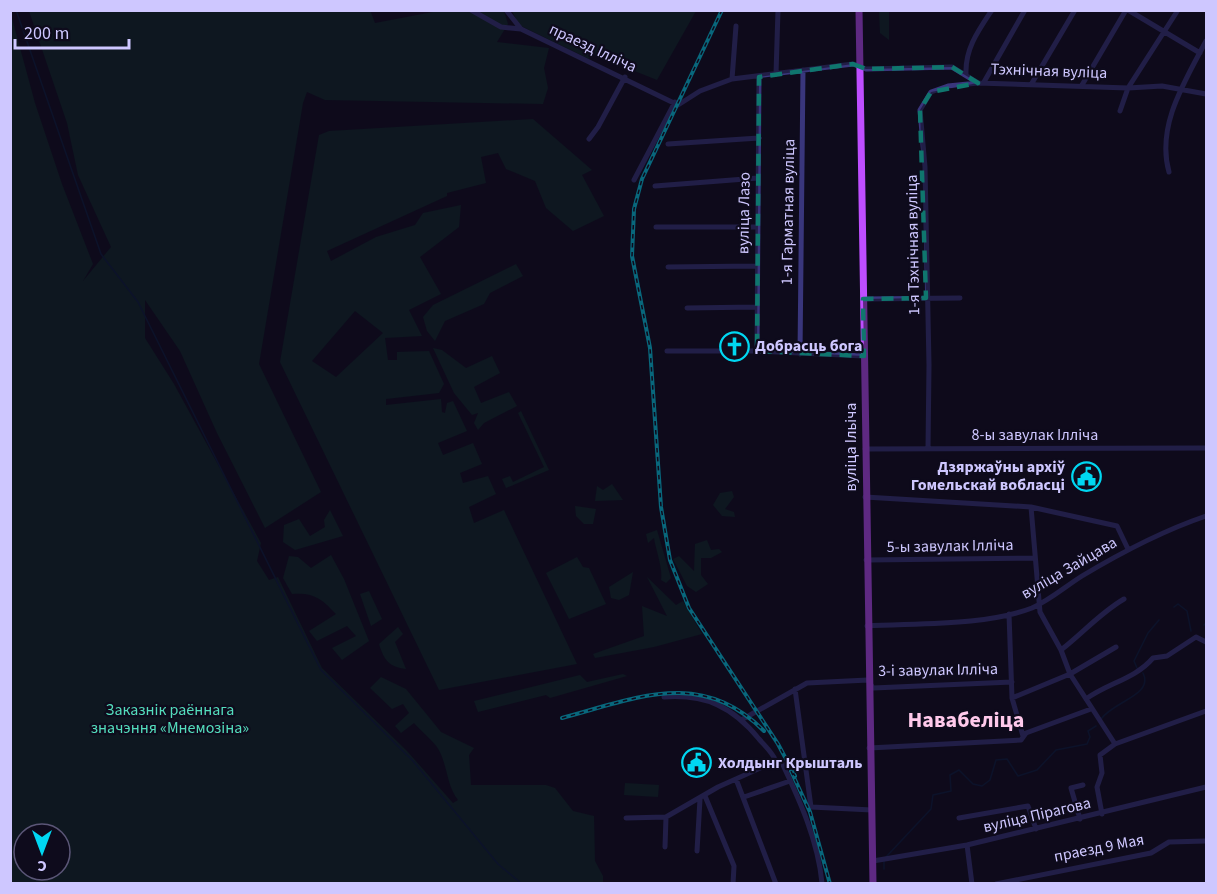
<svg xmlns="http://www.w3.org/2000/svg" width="1217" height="894" font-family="'Source Sans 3',sans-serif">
<rect width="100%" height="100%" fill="#0e0b1c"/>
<path fill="#0e2626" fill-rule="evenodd" d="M370,10l5,13 63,-12h66l4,13 -11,18 52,6 -5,20 4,20 -5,16 -218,-4 -18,-8 -4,11 -44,261 62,128 -56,36 -48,-95 -37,-82 -35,-51v38l29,46 87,159 -4,18 12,19 9,-3 44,91 85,83 46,52 5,-3c-12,-15 -10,-36 -21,-53 -6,-8 -16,-16 -23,-24l-13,10 -6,-7 14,-13 -6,-9 -11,5 -22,-21 11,-11 25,12 35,43 33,16 -5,7 2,30h75l9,3 18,23 21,5 1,45 8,15v7h-592l-1,-872 25,92 27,81 31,80 -10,17 28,-34 -33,-72 -11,-52 -38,-112zM24,834h36v36h-36z
M512,11h184l-39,69 -65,-26 -3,5 -70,-34z
M879,11h10v29l-9,-7z
M533,119l59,51 -10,5 22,41 -31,15 -27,-23 -11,-27 -29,-12 -8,-16 -17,4 5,26 -39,10v3l-120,55 4,10 45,-24 39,-12 8,-12 38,-8 -2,22 -39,30 21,37 -32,16 13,26 -37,2 3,22h9v-8l32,-1 15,33 -5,9 -53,6v6l55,-6 1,13 3,1 2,-10 6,-2 14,30 -29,12 5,12 30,-12 9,21 -22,9 3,10 25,-7 8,18 -27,13 5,16 30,-13 73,154 -138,26 -159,-328 39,-227 10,-4zM355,311l28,22 -47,44 -24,-16z
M516,264l7,12 -33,17 -6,11 -39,17 -10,20 -8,-10 -4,-14 10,-12z
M433,348l9,2 24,18 26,-12 8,17 -26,14 7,16 28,-11 8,14 -33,17 -6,7 -4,-7 4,-10 -6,2 -18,-22z
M521,411l28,59 -43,18 -4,-9 8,-3 3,6 31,-15 -26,-54z
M612,484l11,16 -28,1 2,-15 6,4z
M732,491l2,6 -9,12 9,3 1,5 -13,-1 -9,-11 7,-12z
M575,506l21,3 -3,15h-9l-8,-8z
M330,510l13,26 -48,14 -12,-8 1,-17 15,-6 11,17 15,-9 -1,-7z
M657,530l14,48 -5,5 -5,-3c2,-12 -5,-29 -7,-42l-6,5 -2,-9z
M707,540l4,10 8,-1 3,3 -11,6h-10v17l7,9 -12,8 -9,-6 -14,-27 6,-3 15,15 1,-27z
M331,555l13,24 25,62 -27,19 -10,-12 24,-12 -9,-10 -30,15 -8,-10 27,-17c-14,-15 -22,-22 -44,-20l-9,-16 6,-22 9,1 13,11z
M577,557l6,10 6,1 17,36 -37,15 -23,-46z
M633,572l-4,23 -10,5 -8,-2 -2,-11z
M647,577l29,28 7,-4 19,33 -48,13 -59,11 -2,-4 51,-18 -2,-30 25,10z
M369,591l13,28 -11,7 -11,-32z
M398,627l5,7 -8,8 11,27c-17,-2 -22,-9 -27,-25z
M623,674l4,2 -77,22 -4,-3 -68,17 -4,-11 106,-26 7,7z
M625,783l34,2 -1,12 -34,-2z"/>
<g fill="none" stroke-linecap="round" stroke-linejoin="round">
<path stroke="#0a1c3c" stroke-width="1.5" d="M16,10l85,244 37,48 183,368 92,91 85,103 24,20
M1174,607l4,-3 9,7 4,20
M1204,625l2,-2
M1137,668l-3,-7 14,-28 11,-13
M1101,719c13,-18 53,-24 42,-46
M886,857l45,-48 2,-14 18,-4 -1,-16 9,-5 14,14 9,2 8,-6 6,-20 11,-1 11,17 19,-6 19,-20 31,-6 3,-7 -2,-6 8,-5
M884,869v-8"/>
<path stroke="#39367c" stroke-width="5" d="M471,10l30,17 20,2
M506,10l15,19 157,76 22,-14 32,-12 121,-15 13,5 86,-2 26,16 150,5 34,-2 44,8
M1128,10l72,43
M776,74l2,-64
M966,74c-1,-25 12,-43 26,-64
M732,79l4,-53
M984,82l41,-72
M1032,83l43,-73
M1082,85l44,-75
M1120,111l8,-23 50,-78
M589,139l9,-12 27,-50
M668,144l91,-6
M1169,172c-13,-46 16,-91 37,-131
M634,180l41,-78
M655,186l103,-8
M656,227h101
M668,267l88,-1
M863,299l97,-1
M687,308l69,-1
M667,351h90l107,5
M757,351l2,-274
M800,354l3,-284
M865,449l341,-1
M928,449l1,-84 -4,-198 -5,-57 11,-18 17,-6 30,-3
M865,497l166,10 86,19 11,23
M1031,507l9,105 21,38 9,24 45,70
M866,560l169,-2
M1009,614l3,84 11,38
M867,626c50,-3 118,0 165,-18 18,-8 34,-22 50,-32 40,-24 80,-45 124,-60
M1061,650c22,-17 39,-37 63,-51
M795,689l16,118 61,3
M664,697c42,-3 69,10 95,42 6,7 13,13 17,22l6,2c18,38 36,78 40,120
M1012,698l58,-24 46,-27
M1086,699c22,-16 49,-20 67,-41l14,-2 29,-19 10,5
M743,719l64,-36 61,-3 5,8 139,-6
M869,748l152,-8 5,-7 65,-24
M736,779l40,105
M705,796l29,70 -1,18
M744,797l46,-16
M1102,814l-5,-27 5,-14 -2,-18 15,-11 91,-33
M626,818l40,-1 52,-30 58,-26
M959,818l69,-12 8,23
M1080,819l-9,-31 12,-3
M967,845l5,39
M665,847l1,-30
M697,851l3,-52
M873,861l94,-16 239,-58
M996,884l155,-31 18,-11 37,-1"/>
<path stroke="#be4eff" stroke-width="7" d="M859,10l14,874"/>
<defs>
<path id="rail" d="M722,10l-80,169 -8,30 -2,47 18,92 11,159 9,53 19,48 89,136 17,32
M562,718c75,-20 139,-50 202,13
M791,771l19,41 20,72"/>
</defs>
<use href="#rail" stroke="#00d7f2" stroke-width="4"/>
<use href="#rail" stroke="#0e0b1c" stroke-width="1.5" stroke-dasharray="4.5" stroke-linecap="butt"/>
</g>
<path d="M0 0H1217V894H0ZM853,64l13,5 86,-2 26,16 -47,9 -11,18 6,188 -63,1 1,57 -107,-5 2,-274z" fill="#0e0b1c" fill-opacity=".55" fill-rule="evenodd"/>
<path fill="none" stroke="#0f766e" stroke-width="4.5" stroke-dasharray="12 8" stroke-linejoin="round" d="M853,64l13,5 86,-2 26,16 -47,9 -11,18 6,188 -63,1 1,57 -107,-5 2,-274z"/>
<defs>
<symbol id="church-ring" viewBox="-11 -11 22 22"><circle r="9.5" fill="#0e0b1c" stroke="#00d7f2" stroke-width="1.5"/><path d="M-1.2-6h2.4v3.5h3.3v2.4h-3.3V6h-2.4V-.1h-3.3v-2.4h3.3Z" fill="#00d7f2"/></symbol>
<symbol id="civic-ring" viewBox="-11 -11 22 22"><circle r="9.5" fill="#0e0b1c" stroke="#00d7f2" stroke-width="1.5"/><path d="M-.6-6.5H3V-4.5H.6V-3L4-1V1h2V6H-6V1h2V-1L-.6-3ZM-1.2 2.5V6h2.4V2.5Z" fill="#00d7f2"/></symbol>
</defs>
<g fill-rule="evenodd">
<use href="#church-ring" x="718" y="330" width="33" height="33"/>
<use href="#civic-ring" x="1070" y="460" width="33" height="33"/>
<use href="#civic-ring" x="680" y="746" width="33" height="33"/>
</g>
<g text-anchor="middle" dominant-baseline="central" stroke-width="4.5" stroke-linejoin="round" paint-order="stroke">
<g font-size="16" fill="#cec7ff" stroke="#0e0b1c">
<text transform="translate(593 48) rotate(25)">праезд Ілліча</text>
<text transform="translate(1049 71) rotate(2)">Тэхнічная вуліца</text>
<text transform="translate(788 212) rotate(-89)">1-я Гарматная вуліца</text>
<text transform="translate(744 213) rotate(-89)">вуліца Лазо</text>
<text transform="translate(913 245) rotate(-91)">1-я Тэхнічная вуліца</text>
<text x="1035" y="435">8-ы завулак Ілліча</text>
<text transform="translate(851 447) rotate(-90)">вуліца Ільіча</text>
<text transform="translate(950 546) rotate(-1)">5-ы завулак Ілліча</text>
<text transform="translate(1069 568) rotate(-30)">вуліца Зайцава</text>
<text transform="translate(938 670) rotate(-1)">3-і завулак Ілліча</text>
<text transform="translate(1037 815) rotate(-13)">вуліца Пірагова</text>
<text transform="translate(1099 848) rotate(-11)">праезд 9 Мая</text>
</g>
<g font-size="16" font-weight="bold" fill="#cec7ff" stroke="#0e0b1c" text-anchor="start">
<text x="755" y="346">Добрасць бога</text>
<text x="1065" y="467" text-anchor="end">Дзяржаўны архіў<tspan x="1065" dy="18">Гомельскай вобласці</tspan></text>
<text x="718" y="763">Холдынг Крышталь</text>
</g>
<g font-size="16" fill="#54debd" stroke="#0e0b1c">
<text x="170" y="710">Заказнік раённага<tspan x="170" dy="18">значэння «Мнемозіна»</tspan></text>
</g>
<g font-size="22" font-weight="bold" fill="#ffc9eb" stroke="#0e0b1c">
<text x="966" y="720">Навабеліца</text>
</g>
</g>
<rect width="1217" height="894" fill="none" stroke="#cec7ff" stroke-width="24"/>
<g transform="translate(42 852) rotate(180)"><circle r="28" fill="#0e0b1c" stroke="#5b5677" stroke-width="1.5"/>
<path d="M0-4.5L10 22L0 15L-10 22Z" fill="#00d7f2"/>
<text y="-9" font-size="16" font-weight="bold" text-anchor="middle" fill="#cec7ff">С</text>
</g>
<path d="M15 39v9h114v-9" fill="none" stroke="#cec7ff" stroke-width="3"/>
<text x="24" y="39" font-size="18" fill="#cec7ff" stroke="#0e0b1c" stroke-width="4.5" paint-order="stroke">200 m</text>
</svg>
